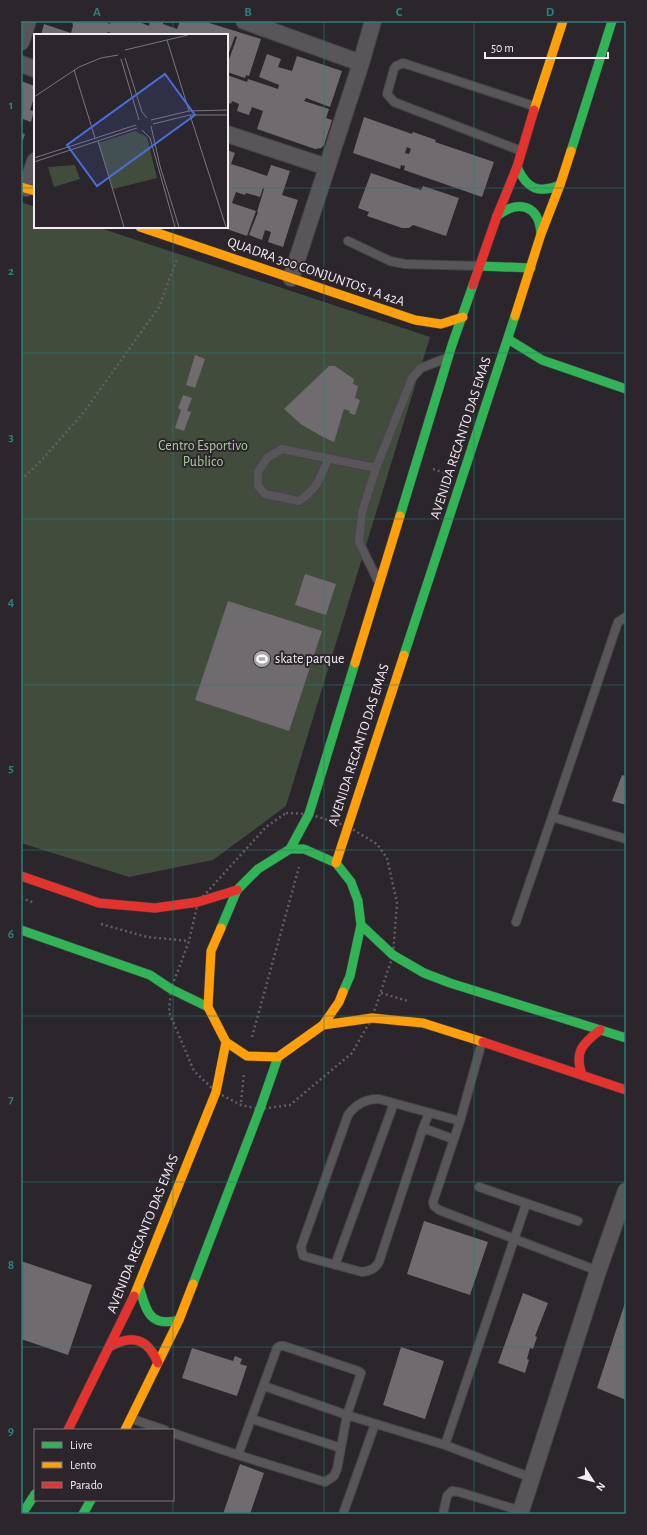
<svg xmlns="http://www.w3.org/2000/svg" width="647" height="1535" font-family="'Alegreya Sans',sans-serif">
<rect width="100%" height="100%" fill="#2b262b"/>
<path fill="#414c3d" d="M21,202l14,5v20h62l333,110 -144,469 -73,54 -84,17 -108,-34z"/>
<path fill="#6f6b6f" fill-rule="evenodd" d="M72,21h31l7,3 1,-3h20l6,2v-2l12,5 1,-5h13v3l14,5 3,-8h23l58,18 -12,37 -3,-1 -1,3 -18,-6v-7l10,-28 -2,-1 -8,22v-23h-110l-9,-3 -1,1 4,2h-70l3,-11 27,9 2,-7z
M267,54l14,5 -3,8 14,4 5,-15 45,15 -12,36 -24,-9 -2,3 25,8 -3,9 6,2 -8,25 -3,3 -6,1 -58,-20 6,-18 -11,-4 -3,8 -12,-4 2,-7 -7,-3 -1,3 -4,-2v-27l20,7 1,-3 30,10 1,-4 -20,-8z
M21,81l14,5v9l-5,15 4,1 -3,11 -8,-3 -2,11z
M364,117l48,17 1,-2 23,8 -1,2 59,20 -12,35 -78,-27 1,-4 -4,-1 -1,4 -47,-16zM407,147l4,2 -2,5 -4,-1z
M21,133l4,1 -4,12z
M227,150l8,3 -4,11 13,4 23,8 4,-11 19,6 -8,24 16,5 -15,47 -15,-5 3,-10 -6,-2 -3,10 -13,-5 9,-23h-1l7,-23 -1,-1 -3,9 -14,-4 -1,2 -9,-3 -4,11 24,8 -9,25 -26,-9h6z
M371,173l50,17 2,-4 36,12 -13,38 -33,-11 -4,3h-7l-35,-12 2,-4 -11,-4z
M195,355l10,4 -10,29 -9,-3z
M329,366h6l19,13 -1,5 5,2 -3,12 5,2 -5,15 -6,-2 1,-2 -6,-2 -10,33 -11,-5 -21,-12 -18,-16z
M183,395l9,3 -5,13 4,1 -7,19 -9,-3 6,-18 -3,-2z
M305,574l31,10 -10,31 -31,-10z
M228,601l94,30 -33,100 -94,-31z
M622,775l4,1v29l-14,-4z
M424,1221l64,21 -18,53 -63,-21z
M21,1261l71,24 -24,70 -47,-16z
M523,1293l25,10 -13,33 2,1 -4,12 -3,-1 -3,11 2,1 -4,13 -27,-10z
M626,1300v100l-29,-12z
M401,1347l43,14 -19,58 -42,-14z
M192,1348l41,13 2,-5 7,3 -2,5 7,2 -10,30 -55,-18z
M240,1464l24,9 -14,41h-27z"/>
<g fill="none" stroke-linecap="round" stroke-linejoin="round">
<defs>
<path id="lane" d="M519,150l-125,-48 -7,-8 7,-25 2,-3 7,-3 131,43
M348,241l42,20 15,3 73,2
M328,459c-8,20 -11,30 -29,42l-34,-7 -7,-8v-14l9,-14 15,-9 94,19
M377,579l-18,-37 3,-30 14,-44 36,-90 9,-10 23,-9
M626,617l-8,5 -66,195 74,22
M516,922l36,-105
M482,1042l-22,79 -27,81 1,4 5,4 159,61
M423,1128l6,-15
M453,1139l-30,-11 -44,134c-4,7 -9,9 -17,10l-59,-16 -2,-9 47,-132c7,-10 19,-17 31,-16l81,22
M479,1187l99,34
M335,1265l59,-162
M264,1386l83,29 98,30 87,33
M132,1419l33,11
M252,1419l89,29
M173,1433l65,22 87,27 9,-6 3,-7 10,-54 14,-42 -3,-2 -74,-25h-4l-3,2 -39,107
M445,1445l81,-241
M343,1514l32,-90
M443,1514l4,-18 5,-5 7,1 62,19"/>
<path id="street" d="M244,21l117,42
M21,42l7,-21
M21,64l14,5
M227,134l100,33
M26,188l9,-27
M291,278l70,-215 12,-42
M520,1514l78,-243 28,-80"/>
<path id="fast" d="M571,151l41,-130
M517,167c10,22 21,27 43,18
M497,216c22,-17 42,-11 44,18
M480,266l51,2
M508,339l34,21 84,29
M400,516l52,-171 21,-60
M404,655l111,-339
M290,849l19,-35 46,-151
M290,849h14l32,14 15,19 7,19 3,24 -11,51 -7,16
M361,925l32,30 31,18 26,10 176,55
M221,928l16,-38 21,-21 32,-20
M21,930l129,45 21,14 37,18
M193,1284l67,-175 18,-52
M139,1286c7,24 10,42 40,34
M22,1514l13,-20
M83,1514l8,-14"/>
<path id="slow" d="M534,110l29,-89
M21,187l14,4
M140,227l275,93 26,4 22,-7
M515,316l26,-82 19,-49 11,-34
M355,663l45,-147
M336,863l68,-208
M221,928l-10,23 -3,56 18,35 21,14 31,1 45,-32 16,-23 4,-10
M323,1025l49,-7 51,5 60,19
M134,1296l82,-204 10,-50
M125,1430l54,-110 14,-36"/>
<path id="jam" d="M473,285l24,-69 20,-49 17,-57
M21,876l78,27 56,5 43,-6 39,-12
M483,1042l143,48
M582,1075c-8,-23 0,-31 18,-45
M111,1346c22,-12 37,-7 47,17
M68,1430l66,-134"/>
</defs>
<use href="#lane" stroke="#484448" stroke-width="10"/>
<use href="#street" stroke="#484448" stroke-width="18"/>
<use href="#fast" stroke="#484448" stroke-width="10"/>
<use href="#slow" stroke="#484448" stroke-width="10"/>
<use href="#jam" stroke="#484448" stroke-width="10"/>
<path stroke="#615e61" stroke-width="2.5" stroke-dasharray="2 3" stroke-linecap="butt" d="M433,469l12,4
M21,480l18,-17 45,-51 75,-105 18,-48
M286,813l23,1 38,12 30,18 10,14 10,45 -4,52 -21,63 -20,35 -62,52 -30,4 -19,-4 -25,-13 -22,-21 -25,-59 2,-23 18,-48 9,-39 68,-75z
M21,898l14,5
M101,924l46,13 42,4
M381,993l27,8
M252,1037l47,-170
M241,1102l3,-29"/>
<use href="#lane" stroke="#585658" stroke-width="8"/>
<use href="#street" stroke="#585658" stroke-width="16"/>
<use href="#fast" stroke="#30b455" stroke-width="9"/>
<use href="#slow" stroke="#ff9f0a" stroke-width="9"/>
<use href="#jam" stroke="#e5322d" stroke-width="9"/>
</g>
<path fill="none" stroke="#26827b" stroke-width="1" stroke-opacity="0.55" d="M173,21v14M324,21v1493M474,21v1493M21,188h14M227,188h399M173,227v1203M21,353h605M21,519h605M21,685h605M21,850h605M21,1016h605M21,1182h605M21,1347h605M173,1500v14"/>
<defs>
<symbol id="stadium-disc" viewBox="-11 -11 22 22"><circle r="9.5" fill="#aca7ac" stroke="#2c252c"/><path d="M0-5a6.5 5 0 1 0 0 10a6.5 5 0 1 0 0-10ZM-3.5-1.8h7v3.6h-7Z" fill="#fff"/></symbol>
</defs>
<g fill-rule="evenodd">
<use href="#stadium-disc" x="252" y="649" width="20" height="20"/>
</g>
<g text-anchor="middle" dominant-baseline="central" stroke-width="4" stroke-linejoin="round" paint-order="stroke">
<g font-size="14" fill="#f2edf2" stroke="#2c252c">
<text transform="translate(316 272) rotate(19)">QUADRA 300 CONJUNTOS 1 A 42A</text>
<text transform="translate(461 438) rotate(-72)">AVENIDA RECANTO DAS EMAS</text>
<text transform="translate(359 745) rotate(-72)">AVENIDA RECANTO DAS EMAS</text>
<text transform="translate(143 1234) rotate(-68)">AVENIDA RECANTO DAS EMAS</text>
</g>
<g font-size="14" fill="#a6d09a" stroke="#2c252c">
<text x="203" y="446">Centro Esportivo<tspan x="203" dy="16">Publico</tspan></text>
</g>
<g font-size="14" fill="#f2edf2" stroke="#2c252c" text-anchor="start">
<text x="275" y="659">skate parque</text>
</g>
</g>
<g transform="translate(34 34)">
<rect width="194" height="194" fill="#2b262b"/>
<path d="M101,97l12,6 10,41 -44,11 -15,-46zM41,131l5,14 -26,8 -6,-20z" fill="#414c3d"/>
<path fill="none" stroke="#7b767b" stroke-width="1" d="M133,6l22,71M91,16l63,-15M91,24l17,54 5,6M87,25l18,61M40,36l21,68M0,63l45,-30 22,-9 17,-3M156,81l36,112M117,86l38,-9 39,-1M119,90l37,-9h38v-4M117,92l9,40 19,61M108,96l8,8 25,89M64,107l26,86M0,124l102,-33M0,128l103,-34"/>
<path fill="#486edd" fill-opacity="0.15" stroke="#486edd" stroke-width="2" d="M131,40l30,41 -98,71 -30,-41z"/>
<rect width="194" height="194" fill="none" stroke="#f2edf2" stroke-width="2"/>
</g>
<rect width="647" height="1535" fill="none" stroke="#2c252c" stroke-width="44"/>
<rect x="34" y="1429" width="140" height="72" fill="#2c252c" stroke="#7b757b"/>
<rect x="42" y="1442" width="20" height="6" fill="#30b455" stroke="#7b757b"/>
<text x="70" y="1449" font-size="12" fill="#f2edf2">Livre</text>
<rect x="42" y="1462" width="20" height="6" fill="#ff9f0a" stroke="#7b757b"/>
<text x="70" y="1469" font-size="12" fill="#f2edf2">Lento</text>
<rect x="42" y="1482" width="20" height="6" fill="#e5322d" stroke="#7b757b"/>
<text x="70" y="1489" font-size="12" fill="#f2edf2">Parado</text>
<g transform="translate(593 1481) rotate(126)" stroke="#2c252c" stroke-width="3" paint-order="stroke">
<path d="M0-3L7 15L0 10L-7 15Z" fill="#f2edf2"/>
<text y="-6" font-size="11" font-weight="bold" text-anchor="middle" fill="#f2edf2">N</text>
</g>
<path d="M485 52v6h123v-6" fill="none" stroke="#f2edf2" stroke-width="2"/>
<text x="491" y="52" font-size="12" fill="#f2edf2" stroke="#2c252c" stroke-width="3" paint-order="stroke">50 m</text>
<rect x="22" y="22" width="603" height="1491" fill="none" stroke="#26827b" stroke-width="1.5"/>
<g font-size="13" text-anchor="middle" font-weight="bold" fill="#26827b">
<text x="97" y="16">A</text>
<text x="248" y="16">B</text>
<text x="399" y="16">C</text>
<text x="550" y="16">D</text>
<text x="11" y="109">1</text>
<text x="11" y="275">2</text>
<text x="11" y="441">3</text>
<text x="11" y="606">4</text>
<text x="11" y="772">5</text>
<text x="11" y="938">6</text>
<text x="11" y="1103">7</text>
<text x="11" y="1269">8</text>
<text x="11" y="1435">9</text>
</g>
</svg>
